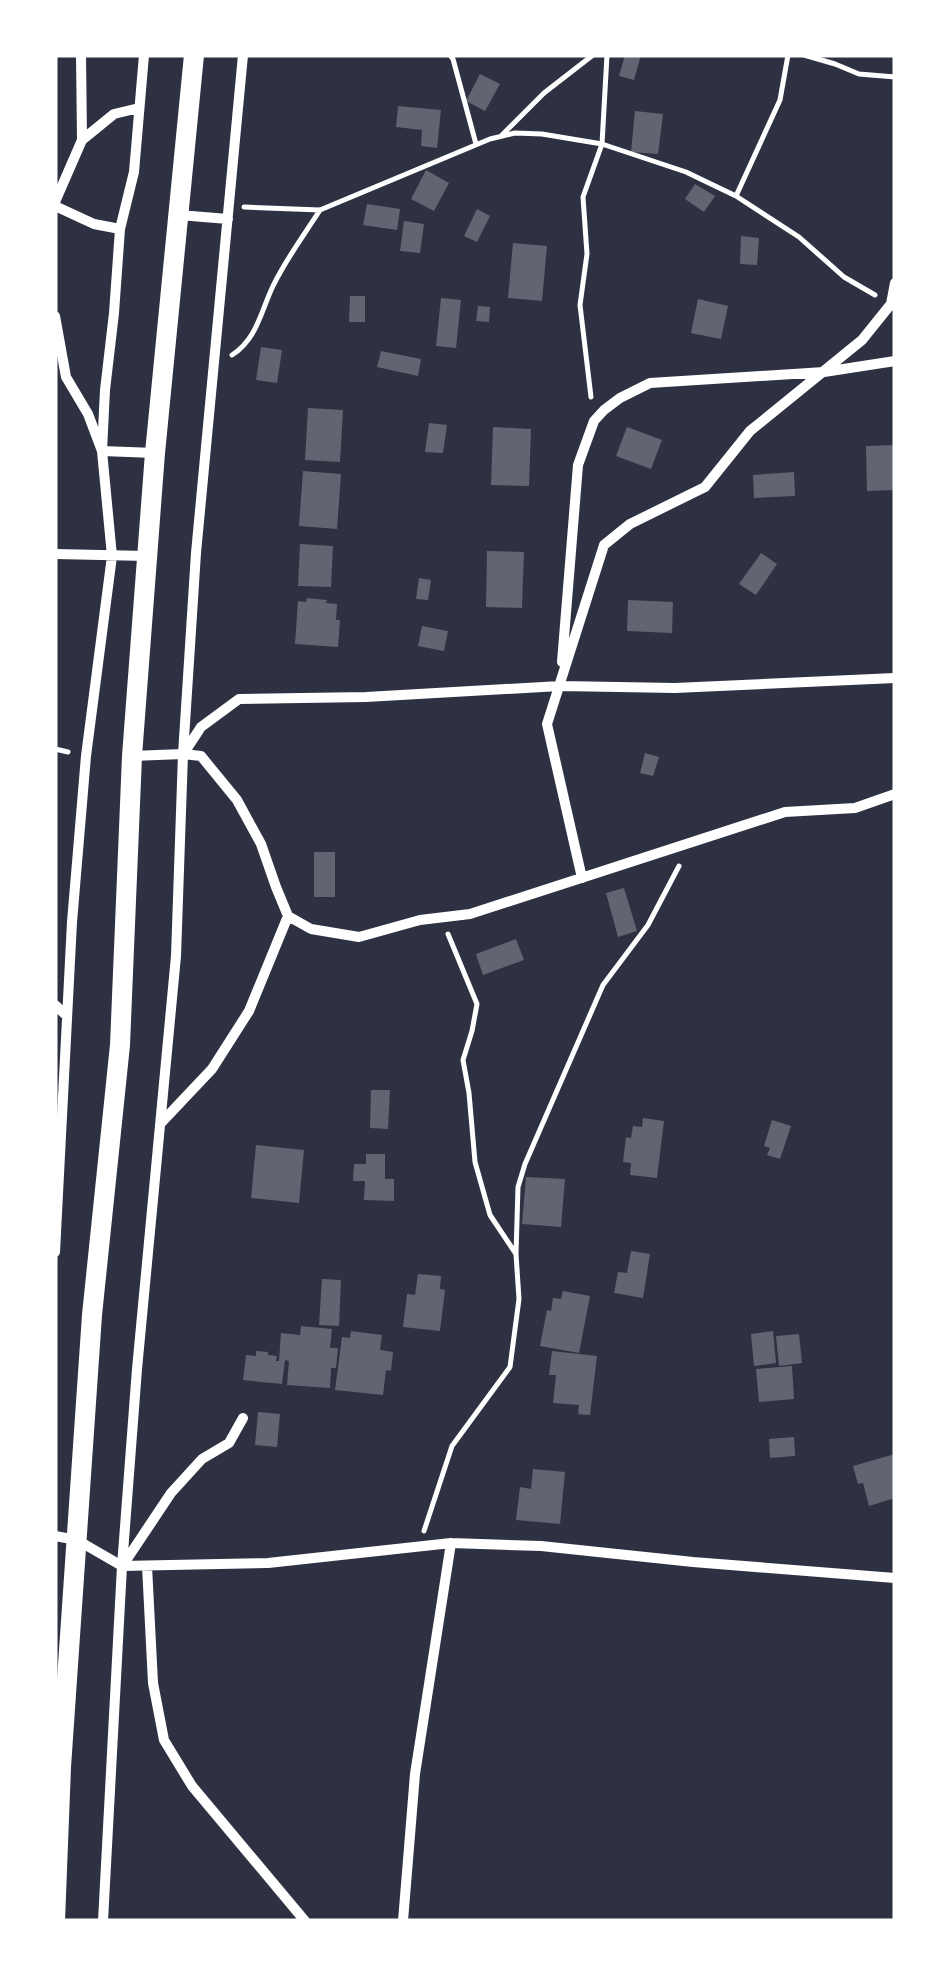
<svg xmlns="http://www.w3.org/2000/svg" width="950" height="1976" font-family="Raleway,sans-serif">
<rect width="100%" height="100%" fill="#2d3142"/>
<path fill="#626471" d="M625,55h16l-7,25 -15,-4z
M480,74l20,10 -15,27 -19,-10z
M398,106l43,4 -4,38 -16,-2 1,-16 -26,-3z
M635,111l28,3 -5,40 -27,-2z
M426,170l23,13 -15,28 -23,-12z
M695,184l20,12 -11,16 -19,-13z
M367,204l33,5 -3,21 -34,-5z
M477,209l13,7 -13,26 -13,-6z
M404,221l20,3 -4,29 -20,-2z
M741,236l18,2 -2,27 -17,-1z
M513,243l34,3 -5,55 -34,-3z
M350,296h15v26h-16z
M441,298l20,2 -5,48 -20,-2z
M698,299l30,7 -7,33 -30,-6z
M478,306l12,1 -1,15 -13,-1z
M261,347l21,3 -5,33 -21,-3z
M381,351l40,8 -3,17 -41,-9z
M308,408l35,2 -3,52 -35,-2z
M429,423l18,2 -4,28 -18,-1z
M493,427l38,2 -2,57 -38,-1z
M627,427l35,13 -11,29 -35,-13z
M895,445v45l-28,1 -1,-45z
M303,471l38,3 -4,55 -38,-3z
M794,472l1,24 -41,2 -1,-23z
M300,544l33,2 -2,41 -33,-1z
M487,551l37,1 -2,56 -36,-1z
M761,553l16,11 -21,31 -17,-11z
M419,578l12,2 -3,20 -12,-1z
M307,598l20,2 -1,3 11,1 -1,16h4l-2,27 -43,-3 3,-43 8,1z
M628,600l45,2 -1,31 -45,-2z
M422,626l26,5 -4,20 -26,-5z
M645,753l14,4 -6,19 -13,-3z
M314,852h21v45h-21z
M624,888l13,43 -19,6 -12,-44z
M516,939l8,21 -41,15 -7,-21z
M371,1090h19l-2,39 -18,-1z
M643,1118l21,3 -7,57 -27,-3 1,-12 -8,-1 3,-25 5,1 2,-12 9,1z
M772,1120l19,6 -11,33 -13,-4 3,-7 -6,-2z
M256,1145l48,5 -5,53 -48,-5z
M366,1154h19v25h9v22l-30,-1 1,-19h-12l1,-17h12z
M526,1177l39,2 -4,48 -39,-3z
M631,1251l19,3 -7,44 -29,-5 4,-21 9,1z
M418,1274l23,2 -1,13 5,1 -5,41 -37,-4 4,-33 8,1z
M322,1279l19,1 -2,46 -20,-1z
M563,1291l27,5 -11,57 -39,-7 7,-36 4,1 2,-13 8,1z
M301,1326l31,3 -2,19h8l-2,20h-5l-1,20 -43,-3 2,-24 -4,-1 -3,24 -39,-4 3,-25 10,1v-5l12,1v3l9,1 -1,5h3l2,-28 19,2z
M351,1331l31,4 -2,15 13,2 -2,19 -5,-1 -3,25 -48,-5 7,-53 8,1z
M773,1331l3,32 -22,3 -3,-32z
M799,1334l3,29 -23,3 -3,-30z
M552,1351l45,5 -7,59 -12,-1 1,-9 -26,-2 3,-28h-7z
M792,1366l2,33 -35,3 -3,-33z
M258,1412l22,2 -3,33 -22,-2z
M794,1437l1,19 -25,2 -1,-19z
M895,1454v44l-26,8 -6,-23 -5,1 -5,-18z
M533,1469l32,3 -5,52 -44,-4 4,-33 11,2z"/>
<g fill="none" stroke-linecap="round" stroke-linejoin="round">
<path stroke="#fff" stroke-width="5" d="M450,55l3,4 23,85
M804,55l31,9 24,10 36,3
M502,135l42,-42 49,-38
M736,196l44,-96 8,-45
M244,207l76,3 170,-71 25,-6 27,1 60,10 84,28 50,24 63,41 45,40 31,18
M232,355c25,-16 29,-44 41,-69 13,-27 31,-51 47,-76
M591,397l-11,-92 7,-51 -4,-57 19,-53 5,-89
M55,749l13,3
M448,934l29,70 -5,27 -9,29 6,33 6,69 15,53 26,39
M424,1531l28,-85 58,-79 9,-68 -3,-45 2,-67 7,-23 78,-179 45,-60 31,-59"/>
<path stroke="#fff" stroke-width="10" d="M82,140l32,-26 25,-6
M55,202l27,-62 -1,-85
M55,206l39,18 26,5
M179,215l49,4
M55,316l11,61 22,37 14,37 53,2
M55,554l92,2
M562,662l16,-197 16,-44 10,-11 16,-12 30,-15 174,-11 71,-11
M184,753l17,-26 38,-28 127,-2 194,-11 115,2 220,-10
M132,756l51,-2 18,2 36,44 24,44 15,43 12,29 23,13 48,8 61,-17 50,-6 315,-102 70,-4 40,-14
M582,878l-35,-154 57,-179 26,-21 75,-37 45,-56 112,-91 29,-36 4,-21
M55,1005l12,11
M160,1124l52,-55 37,-58 39,-95
M55,1252l17,-330 14,-166 26,-200 -10,-105 3,-61 9,-77 6,-84 14,-57 10,-117
M55,1536l22,4 45,26 146,-3 183,-20 90,3 152,16 202,16
M125,1562l46,-69 31,-34 27,-16 14,-25
M147,1566l6,117 11,57 28,46 113,135
M103,1921l19,-355 15,-197 39,-413 7,-202 13,-201 47,-498
M403,1921l12,-147 36,-231"/>
<path stroke="#fff" stroke-width="20" d="M55,1921l6,-154 31,-452 28,-270 12,-289 23,-303 39,-398"/>
</g>
<rect width="950" height="1976" fill="none" stroke="#ffffff" stroke-width="115"/>
</svg>
